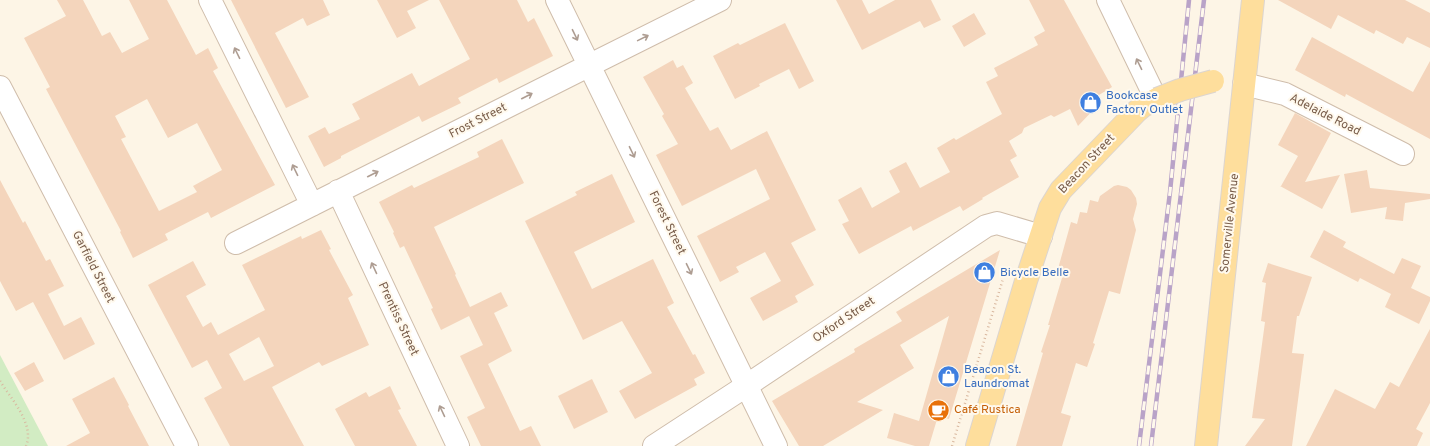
<svg xmlns="http://www.w3.org/2000/svg" width="1430" height="446" font-family="Overpass,sans-serif">
<rect width="100%" height="100%" fill="#fdf5e6"/>
<path fill="#d2ecc3" d="M0,355l48,91h-48z"/>
<path fill="#f4d5bc" fill-rule="evenodd" d="M57,0h26l19,36 8,-4 12,21 27,-14 -20,-39h38l29,55 12,-7 10,20 -5,3 62,114 -64,33 -3,-6 -43,22 3,6 -35,18 -13,-26 1,-1 -75,-142 4,-2 -26,-49 42,-22zM147,99l21,39 29,-15 25,47 -29,16 4,6 -38,19 -38,-72 5,-2 -11,-21z
M231,0h92l7,15 -23,11 -4,-8 -28,15 34,64 -23,11z
M377,0h52l-22,11 9,17 -19,10z
M439,0h78l11,22 6,-4 19,38 -54,27 -2,-5 -39,20 3,5 -39,19 -3,-6 -78,40v2l-17,9 -16,-31 17,-9 4,7 31,-15 -8,-15 60,-31 7,13 51,-27z
M836,0h26l7,14 26,-14h36l10,20 -17,8 -4,-7 -58,29z
M1029,0h35l48,87 -18,11 4,7 -20,21 -8,-17 -16,8 -3,-2 -27,13 -2,5 -13,8 8,15 -7,4 9,17 -37,21 1,1 -20,12 -3,-5 -47,25 -2,-5 -52,28 -17,-30 7,-3 -11,-21 23,-13 11,21 28,-16 -11,-21 17,-9 14,26 30,-16 -13,-24 17,-10 2,2 46,-26 -16,-32 12,-6 -4,-8 44,-23 -4,-8 11,-6z
M1278,0h127l25,13v35l-23,-11 -4,7 -27,-14 -2,4 -36,-19 -7,14z
M974,13l12,21 -22,13 -12,-21z
M785,23l29,58 -15,8 -10,-20 -30,15 1,2 -25,13 -22,-43 25,-13 2,2z
M1312,37l101,55 17,-31v78l-84,-45 -1,3 -50,-27z
M673,60l4,8 6,-3 10,18 -8,5 25,43 8,-4 13,23 36,-19 49,99 -25,13 23,42 -19,11 3,6 -35,19 -13,-23 31,-17 -16,-29 -29,15 3,5 -19,10 -23,-46 73,-37 -14,-30 -74,37 -26,-51 22,-11 -16,-28 2,-2 -21,-37z
M1295,113l36,20 -26,49 35,-7 -18,34 -42,-23h1l17,-30 -20,-11z
M502,139l22,44 -90,44 22,47 -1,1 15,32 31,-15 7,14 -14,7 18,38 -24,13 32,67 11,-5 10,20h-60l-14,-29 18,-9 -25,-52 23,-11 -14,-29 -28,14 -10,-21 2,-1 -29,-62 -4,2 -7,-15 1,-1 -15,-30 33,-17 2,3 65,-31 -2,-5z
M1367,170l3,18 60,6v5l-25,4 -2,18 -18,-2 2,-12 -36,6 -7,-39z
M612,174l23,48 -61,30 18,37 61,-30 21,44 -7,4 26,48 2,-1 10,19 -11,6 3,6 -62,34 -16,-28 33,-18 -30,-52 -39,19 -58,-119 52,-26 -2,-3z
M0,180l23,43 2,-2 21,40 4,-2 14,27 -16,8 16,32 17,-9 14,27 -31,16 -31,-58 -17,9 -16,-30z
M1118,185l9,2 4,3 5,8 1,6 -4,15 3,11 -16,64 -11,-3 -16,52 2,1 -8,23 -11,-4 -15,50 10,3 -9,30h-46l27,-93 -2,-1 9,-27h-2l14,-47 -6,-2 15,-54 6,2 3,-12 7,1 3,-13 8,2 2,-6 14,-10z
M321,230l10,19 -2,1 24,45 -5,3 21,47 -47,21 -3,-4 -47,25 32,59h-74l-26,-48 18,-10 -15,-28 -15,8 -44,-83 45,-24 13,24 -20,11 17,31 8,-5 7,13 47,-25 -23,-45 59,-29 1,3zM259,337l15,29 -30,15 -15,-27z
M1324,230l22,12 -3,5 51,27 8,-16 19,8 -10,22 19,9v4l-11,23 -34,-17 6,-13 -31,-16 -2,4 -48,-25z
M1000,250l-51,169 -11,-3 -9,30h-14l-28,-8 7,-25 25,8 30,-105 -49,29 14,23 -57,34 26,8 -60,36h-24l-27,-45 83,-49 -1,-3 48,-28 -6,-9z
M1268,263l44,14 -13,39h-2l-5,37 12,1 -12,92h-47l20,-27 -13,-1 13,-96 -4,-1 5,-38 -4,-1z
M1430,329v74l-14,26 7,4 -6,13h-111l29,-57 40,20 15,-27 9,5z
M34,362l10,19 -19,10 -11,-18z
M114,377l15,28 -1,1 21,40h-83l24,-13 -18,-34z
M592,379l16,33 -34,17 -16,-33z
M390,386l11,23 -3,1 19,36h-62l-20,-37 31,-17 3,5z"/>
<g fill="none" stroke-linecap="round" stroke-linejoin="round">
<defs>
<path id="minor" d="M210,0l102,205
M557,0l219,446
M1108,0l48,99
M1244,84l41,10 118,60
M0,87l187,359
M338,191l120,255
M236,243l354,-178 130,-65"/>
<path id="tertiary" d="M654,446l92,-60 240,-160 11,-3 44,13"/>
<path id="primary" d="M977,446l49,-165 24,-73 11,-18 76,-79 6,-5 14,-7
M1206,446l47,-446"/>
</defs>
<use href="#minor" stroke="#cfbdab" stroke-width="24"/>
<use href="#tertiary" stroke="#cfbdab" stroke-width="24"/>
<use href="#primary" stroke="#dcd5d0" stroke-width="24"/>
<path stroke="#d9b89f" stroke-width="2.5" stroke-dasharray="1 3" stroke-linecap="butt" d="M0,381c11,18 35,43 26,65
M952,446l54,-177"/>
<use href="#minor" stroke="#fff" stroke-width="22"/>
<use href="#tertiary" stroke="#fff" stroke-width="22"/>
<use href="#primary" stroke="#fede9c" stroke-width="22"/>
<defs>
<path id="rail" d="M1139,446l31,-254 19,-192
M1151,446l53,-446"/>
</defs>
<use href="#rail" stroke="#b9a3c8" stroke-width="4.5"/>
<use href="#rail" stroke="#fff9ed" stroke-width="3" stroke-dasharray="9" stroke-linecap="butt"/>
<defs>
<path id="primary-bridge" d="M1157,99l23,-9 33,-9"/>
</defs>
<use href="#primary-bridge" stroke="#dcd5d0" stroke-width="24" stroke-linecap="butt"/>
<use href="#primary-bridge" stroke="#fede9c" stroke-width="22"/>
</g>
<defs><path id="oneway-shaft" d="M-6 0H5M1.5-3L5.5 0L1.5 3" fill="none" stroke-width="1.6" stroke-linecap="round" stroke-linejoin="round"/></defs>
<g stroke="#ae9d92">
<use href="#oneway-shaft" transform="translate(575 35) rotate(64)"/>
<use href="#oneway-shaft" transform="translate(643 38) rotate(-26)"/>
<use href="#oneway-shaft" transform="translate(237 53) rotate(-116)"/>
<use href="#oneway-shaft" transform="translate(1139 64) rotate(-116)"/>
<use href="#oneway-shaft" transform="translate(527 96) rotate(-27)"/>
<use href="#oneway-shaft" transform="translate(632 152) rotate(64)"/>
<use href="#oneway-shaft" transform="translate(295 170) rotate(-116)"/>
<use href="#oneway-shaft" transform="translate(373 174) rotate(-27)"/>
<use href="#oneway-shaft" transform="translate(374 268) rotate(-115)"/>
<use href="#oneway-shaft" transform="translate(689 269) rotate(64)"/>
<use href="#oneway-shaft" transform="translate(442 411) rotate(-115)"/>
</g>
<defs>
<symbol id="shop-disc" viewBox="-11 -11 22 22"><circle r="9.5" fill="#3f7fe0" stroke="#fff9ed"/><path d="M-5-2.5h2.3a2.7 3.5 0 0 1 5.4 0H5L5.5 6h-11ZM-1.5-2.5h3a1.5 2.3 0 0 0-3 0Z" fill="#fff"/></symbol>
<symbol id="cafe-disc" viewBox="-11 -11 22 22"><circle r="9.5" fill="#e8710a" stroke="#fff9ed"/><path d="M-5.5-4.5H6V0H3Q3 3.5 0 3.5H-2.5Q-5.5 3.5-5.5 0ZM3-3.2v2h1.7v-2ZM-6 4.5H4V6H-6Z" fill="#fff"/></symbol>
</defs>
<g fill-rule="evenodd">
<use href="#shop-disc" x="1078" y="90" width="25" height="25"/>
<use href="#shop-disc" x="972" y="260" width="25" height="25"/>
<use href="#shop-disc" x="936" y="364" width="25" height="25"/>
<use href="#cafe-disc" x="926" y="398" width="25" height="25"/>
</g>
<g text-anchor="middle" dominant-baseline="central" stroke-width="4" stroke-linejoin="round" paint-order="stroke">
<g font-size="12" fill="#366cbe" stroke="#fff9ed" text-anchor="start">
<text x="1106" y="96">Bookcase<tspan x="1106" dy="14">Factory Outlet</tspan></text>
<text x="1000" y="273">Bicycle Belle</text>
<text x="964" y="370">Beacon St.<tspan x="964" dy="14">Laundromat</tspan></text>
</g>
<g font-size="12" fill="#785c49" stroke="#fff9ed">
<text transform="translate(1325 115) rotate(27)">Adelaide Road</text>
<text transform="translate(478 121) rotate(-27)">Frost Street</text>
<text transform="translate(1087 164) rotate(-47)">Beacon Street</text>
<text transform="translate(667 223) rotate(64)">Forest Street</text>
<text transform="translate(1230 223) rotate(-84)">Somerville Avenue</text>
<text transform="translate(93 267) rotate(63)">Garfield Street</text>
<text transform="translate(398 319) rotate(65)">Prentiss Street</text>
<text transform="translate(844 320) rotate(-34)">Oxford Street</text>
</g>
<g font-size="12" fill="#c56008" stroke="#fff9ed" text-anchor="start">
<text x="954" y="410">Café Rustica</text>
</g>
</g>
</svg>
